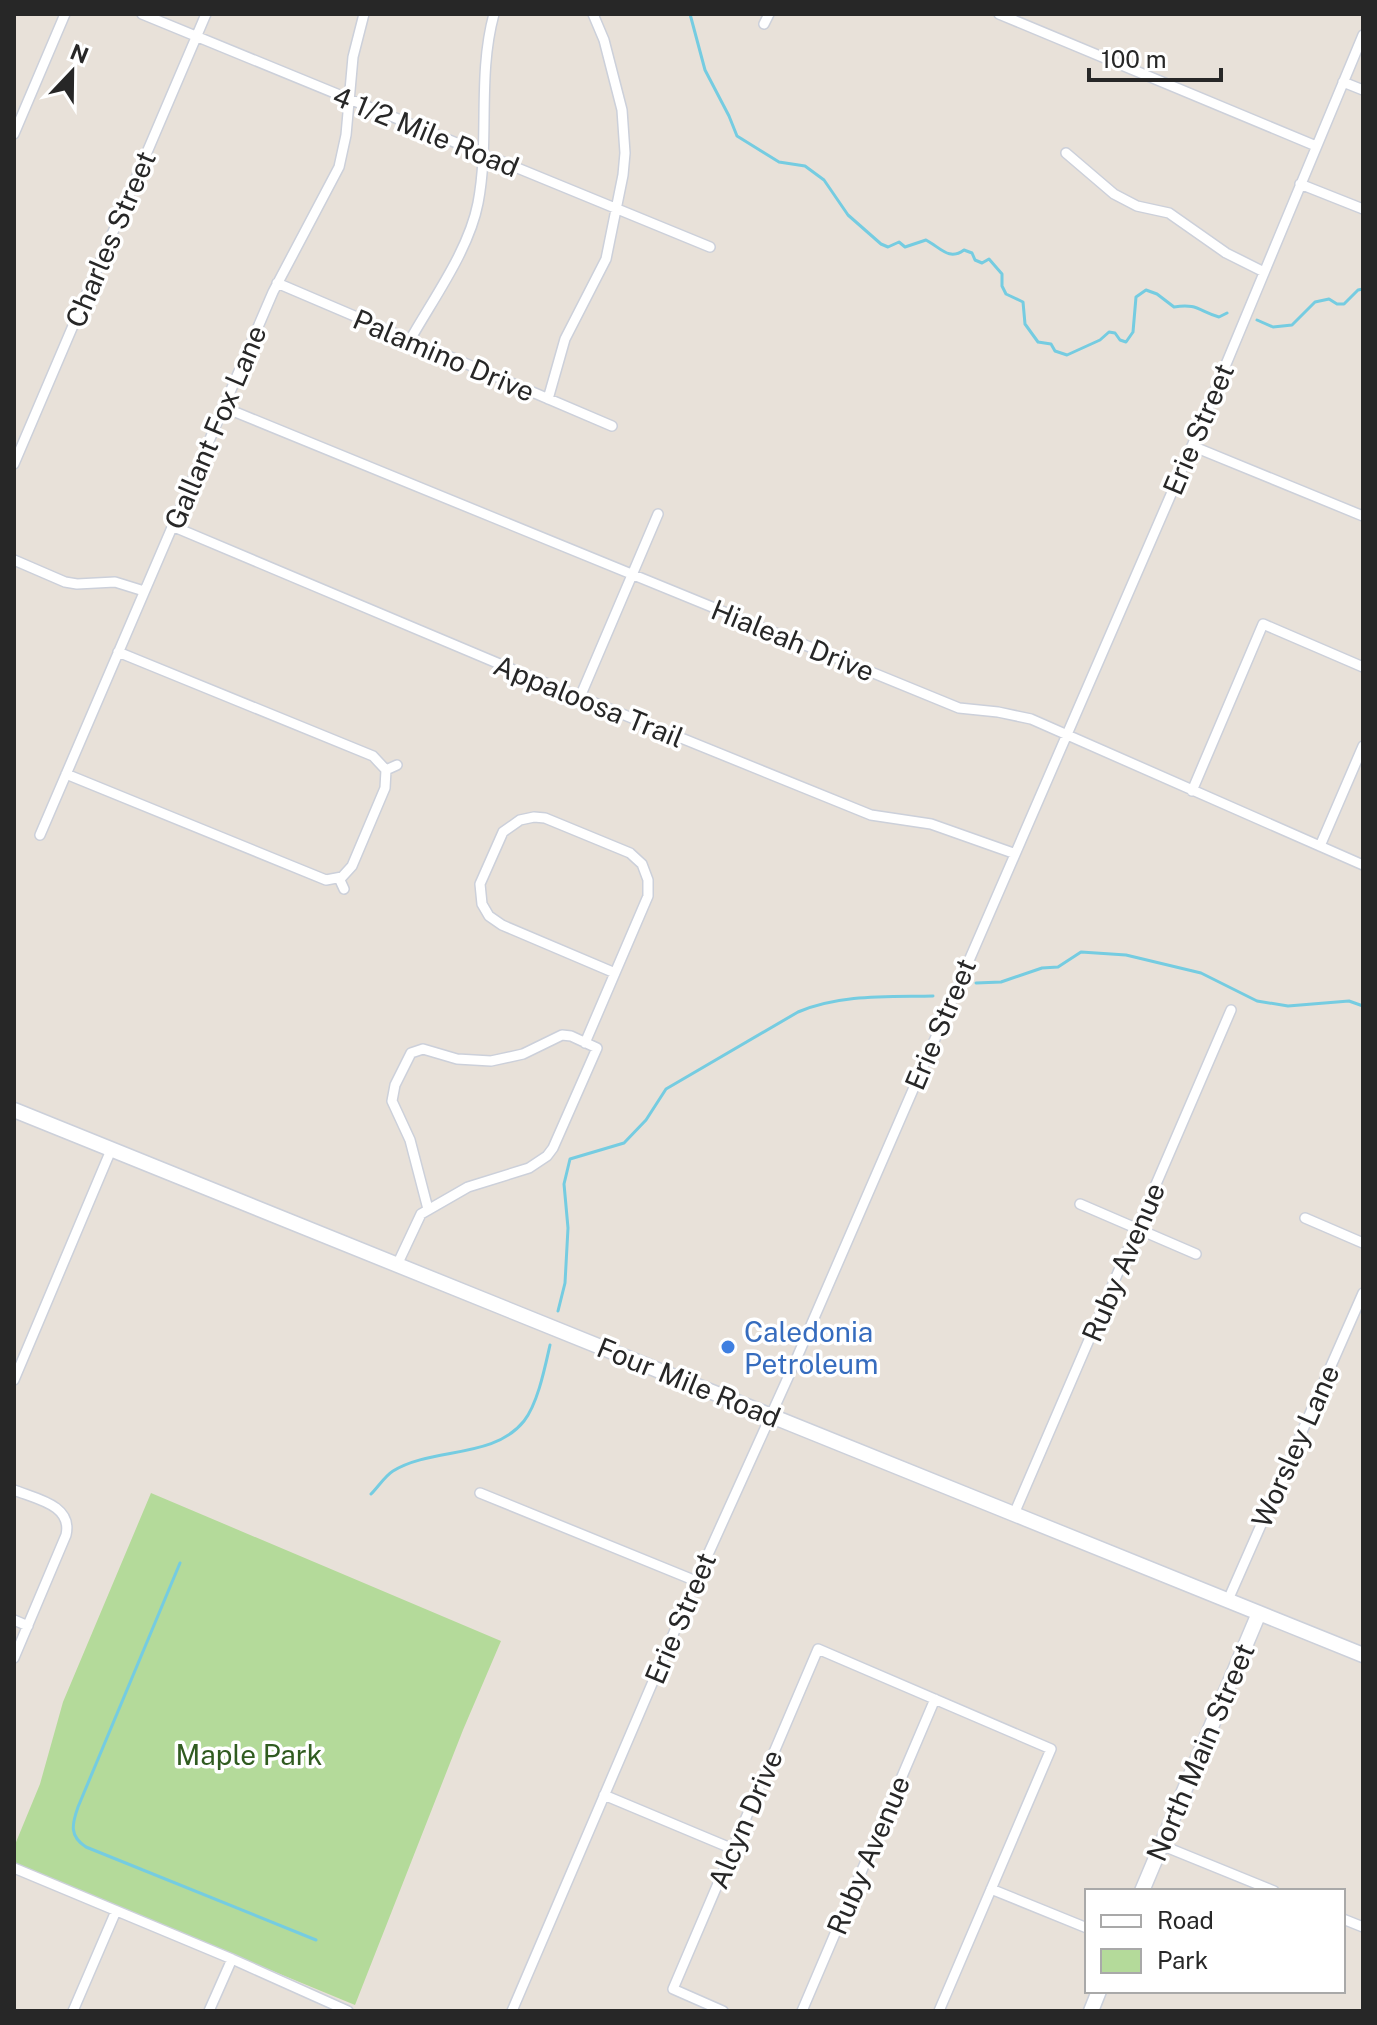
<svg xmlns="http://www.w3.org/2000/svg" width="1377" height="2025" font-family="'Public Sans',sans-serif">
<rect width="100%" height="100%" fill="#e8e1d9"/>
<path fill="#b4da9a" d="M151,1493l350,148 -38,89 -108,275 -341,-141v-17l26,-63 23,-82z"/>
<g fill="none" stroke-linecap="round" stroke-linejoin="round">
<path stroke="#75cce1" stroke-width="3" d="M690,14l15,56 24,46 8,20 42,26 26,4 19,14 24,35 33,29 7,3 11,-5 6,5 21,-7c15,8 23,21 38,10l8,3 3,7 7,3 7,-4 13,15v12l4,8 17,8 2,22 13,18 13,2 4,7 12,4 33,-15 9,-8 6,1 5,7 6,2 7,-10 3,-35 10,-7 11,4 17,13c23,-4 25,4 45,10l8,-4
M1257,320l16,7 19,-2 23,-23 14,-3 8,5h7l14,-14 5,-1
M976,983l25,-1 41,-14 16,-1 23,-15 45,3 75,18 56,28 31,5 61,-5 14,5
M558,1311l7,-28 3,-55 -4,-44 6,-25 54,-16 22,-23 20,-31 132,-77c43,-18 90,-15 135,-16
M371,1494c7,-7 14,-18 22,-23 39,-24 101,-12 131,-50 14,-18 21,-54 26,-76
M180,1563l-102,244c-6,17 -9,29 8,40l230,93"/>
<defs>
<path id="street" d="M142,14l568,233
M999,14l317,132
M764,24l5,-10
M1343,82l20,8
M14,134l51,-120
M1066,153l48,41 23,12 32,7 57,40 38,19
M1300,184l63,25
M277,283l335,143
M410,340c23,-41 59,-90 68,-137 12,-63 -1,-127 16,-189
M548,399l17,-60 41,-80 17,-84 2,-22 -3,-43 -18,-70 -11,-26
M223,407l736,301 39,4 33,7 332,146
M1192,446l171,70
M14,464l192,-450
M172,526l349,147 350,142 60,9 82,29
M14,560l51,22 12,2 38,-2 29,9
M580,697l78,-183
M386,770l11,-5
M66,774l260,106 16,-3 10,-11 33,-78 1,-18 -13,-14 -255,-104
M1192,791l71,-167 100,43
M40,835l233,-543 66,-125 7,-32 7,-78 11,-43
M1320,846l43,-100
M339,878l5,11
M585,1043l63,-147v-16l-6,-16 -12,-11 -85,-35 -11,-1 -14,3 -17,12 -23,52 2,20 7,12 13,9 113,48
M1080,1204l116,50
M1305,1218l58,25
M397,1265l24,-51 47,-27 61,-19 18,-12 6,-8 44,-100 -26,-12 -9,-1 -39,19 -32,7 -34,-2 -34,-10 -12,4 -16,32 -3,16 18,39 18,69
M14,1380l97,-230
M14,1490c22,9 59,15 52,45l-52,123
M480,1493l216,88
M1014,1514l217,-504
M1228,1600l135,-307
M14,1620l14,6
M604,1795l129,54
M1161,1845l113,46
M14,1868l218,91 116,52
M991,1889l96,39
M1343,1919l20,8
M73,2011l43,-100
M209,2011l23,-52
M512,2011l184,-430 99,-219 397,-916 171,-411
M723,2011l-50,-22 145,-340 233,100 -112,262
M802,2011l133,-312"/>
<path id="secondary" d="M14,1110l1349,545
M1142,1891l117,-278
M1091,2011l8,-20"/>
</defs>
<use href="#street" stroke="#ccd0da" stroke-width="12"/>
<use href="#secondary" stroke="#ccd0da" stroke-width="17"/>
<use href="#street" stroke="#fff" stroke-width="9"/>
<use href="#secondary" stroke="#fff" stroke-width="14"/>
</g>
<circle fill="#3f7fe0" stroke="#fff" stroke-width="3" cx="728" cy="1347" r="8"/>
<g text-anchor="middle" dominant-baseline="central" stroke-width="7" stroke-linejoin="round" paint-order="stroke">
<g font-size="28" fill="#272727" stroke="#fff">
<text transform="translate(426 131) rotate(22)">4 1/2 Mile Road</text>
<text transform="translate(110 239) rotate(-67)">Charles Street</text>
<text transform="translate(444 355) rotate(23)">Palamino Drive</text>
<text transform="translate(215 427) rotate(-67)">Gallant Fox Lane</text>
<text transform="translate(1198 429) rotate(-67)">Erie Street</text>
<text transform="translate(793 640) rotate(22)">Hialeah Drive</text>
<text transform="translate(589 701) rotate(22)">Appaloosa Trail</text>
<text transform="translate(940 1024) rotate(-67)">Erie Street</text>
<text transform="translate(1123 1262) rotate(-67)">Ruby Avenue</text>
<text transform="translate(689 1382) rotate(22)">Four Mile Road</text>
<text transform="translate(1295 1446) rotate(-66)">Worsley Lane</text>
<text transform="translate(680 1618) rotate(-67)">Erie Street</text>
<text transform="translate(1200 1752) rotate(-67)">North Main Street</text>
<text transform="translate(745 1819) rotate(-67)">Alcyn Drive</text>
<text transform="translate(868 1855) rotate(-67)">Ruby Avenue</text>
</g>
<g font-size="28" fill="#366cbe" stroke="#fff" text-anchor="start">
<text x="744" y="1331">Caledonia<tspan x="744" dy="32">Petroleum</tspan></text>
</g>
<g font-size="28" fill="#305b20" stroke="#fff">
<text x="249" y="1754">Maple Park</text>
</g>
</g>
<rect width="1377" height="2025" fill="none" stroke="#272727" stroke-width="32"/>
<rect x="1085" y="1889" width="260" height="104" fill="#ffffff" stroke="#a9a9a9" stroke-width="2"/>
<rect x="1101" y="1915" width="40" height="12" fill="#ffffff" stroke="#a9a9a9" stroke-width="2"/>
<text x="1157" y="1929" font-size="24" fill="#272727">Road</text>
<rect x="1101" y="1949" width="40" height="24" fill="#b4da9a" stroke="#a9a9a9" stroke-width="2"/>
<text x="1157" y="1969" font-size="24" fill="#272727">Park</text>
<g transform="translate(72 72) rotate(22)" stroke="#ffffff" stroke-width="6" paint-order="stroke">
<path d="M0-6L14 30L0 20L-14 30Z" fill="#272727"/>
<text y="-12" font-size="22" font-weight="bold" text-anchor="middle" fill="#272727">N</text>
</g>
<path d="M1089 68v12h132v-12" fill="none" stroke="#272727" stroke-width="4"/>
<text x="1101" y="68" font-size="24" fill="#272727" stroke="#ffffff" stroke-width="6" paint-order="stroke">100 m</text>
</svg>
